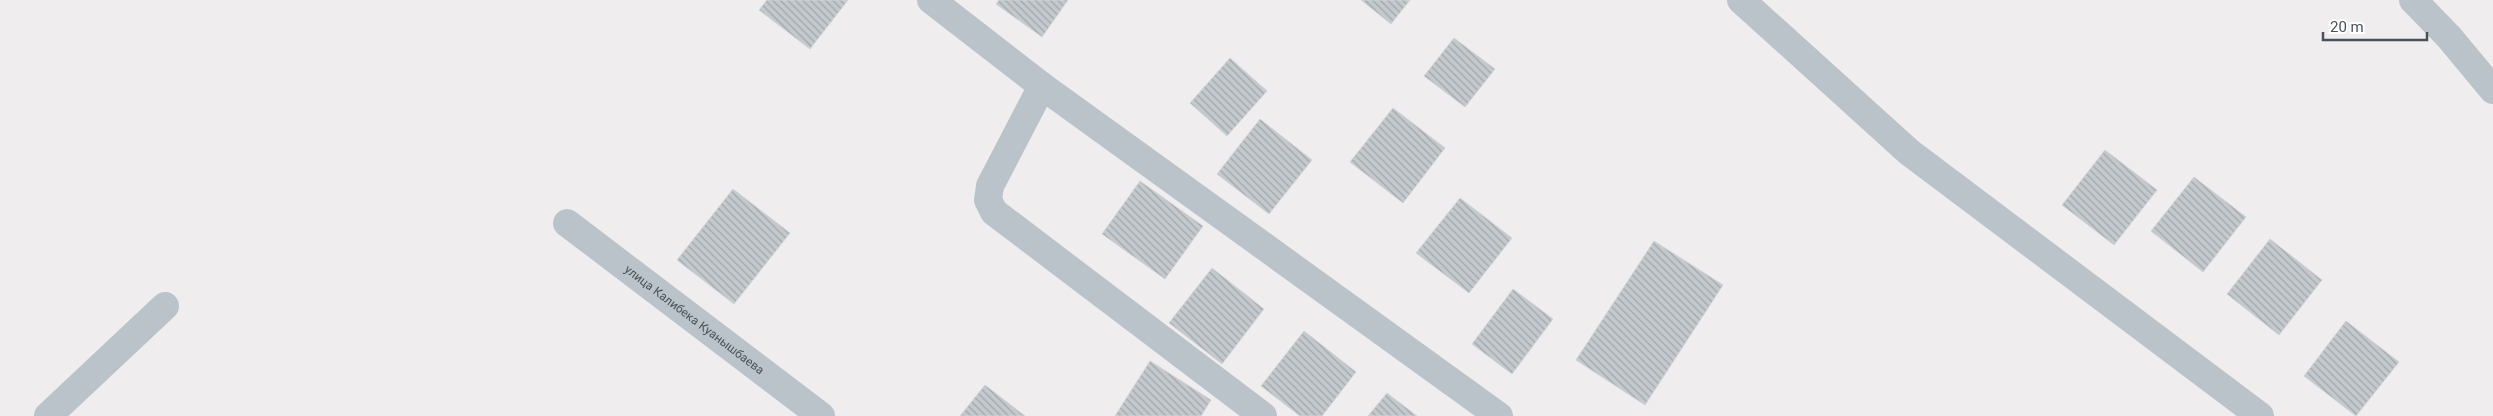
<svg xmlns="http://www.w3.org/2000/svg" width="2493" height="416" font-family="Roboto,sans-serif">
<defs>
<pattern id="building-back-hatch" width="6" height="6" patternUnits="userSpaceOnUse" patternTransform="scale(1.25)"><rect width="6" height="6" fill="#c4c9cd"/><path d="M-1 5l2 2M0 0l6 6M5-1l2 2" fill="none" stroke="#a1a6a9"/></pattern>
</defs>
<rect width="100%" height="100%" fill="#f0edee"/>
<path fill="url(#building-back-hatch)" stroke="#d2d4d8" d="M767,0h81l-38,49 -51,-39z
M999,0h69l-26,37 -46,-33z
M1361,0h49l-19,24z
M1454,38l41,31 -30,38 -41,-31z
M1230,58l37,33 -40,45 -37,-33z
M1393,108l52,40 -42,55 -53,-41z
M1260,119l52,41 -43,54 -52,-40z
M2105,150l52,40 -43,55 -52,-40z
M2194,177l52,40 -43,55 -52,-41z
M1140,181l63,45 -38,53 -63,-45z
M733,189l57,44 -56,71 -57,-44z
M1460,198l52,40 -43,55 -53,-40z
M2270,239l52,41 -43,55 -52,-41z
M1654,241l69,44 -78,120 -69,-45z
M1212,268l52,41 -42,55 -53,-41z
M1513,289l40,30 -41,55 -40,-30z
M2346,321l53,41 -43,54 -52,-40z
M1304,331l52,41 -34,44h-22l-39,-30z
M1150,361l61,39 -10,16h-86z
M985,385l40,31h-65z
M1387,393l30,23h-49z"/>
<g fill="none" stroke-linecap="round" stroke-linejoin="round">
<g stroke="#bac3c9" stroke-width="28">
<path d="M931,0l111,86 457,330"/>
<path d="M1741,0l168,152 351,264"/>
<path d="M2413,0l36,37 44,53"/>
<path d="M1042,86l-52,100 -2,14 6,12 269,204"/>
<path id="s1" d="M567,223l254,193"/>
<path d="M48,416l117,-110"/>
</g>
</g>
<g text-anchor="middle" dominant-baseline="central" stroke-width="4" stroke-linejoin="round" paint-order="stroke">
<g font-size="12" fill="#475359" stroke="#fff">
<text stroke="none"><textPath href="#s1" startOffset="160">улица Калибека Куанышбаева</textPath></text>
</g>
</g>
<path d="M2323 32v8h104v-8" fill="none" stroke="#475359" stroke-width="2.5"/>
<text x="2330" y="32" font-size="15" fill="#475359" stroke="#ffffff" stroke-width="4" paint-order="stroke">20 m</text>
</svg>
